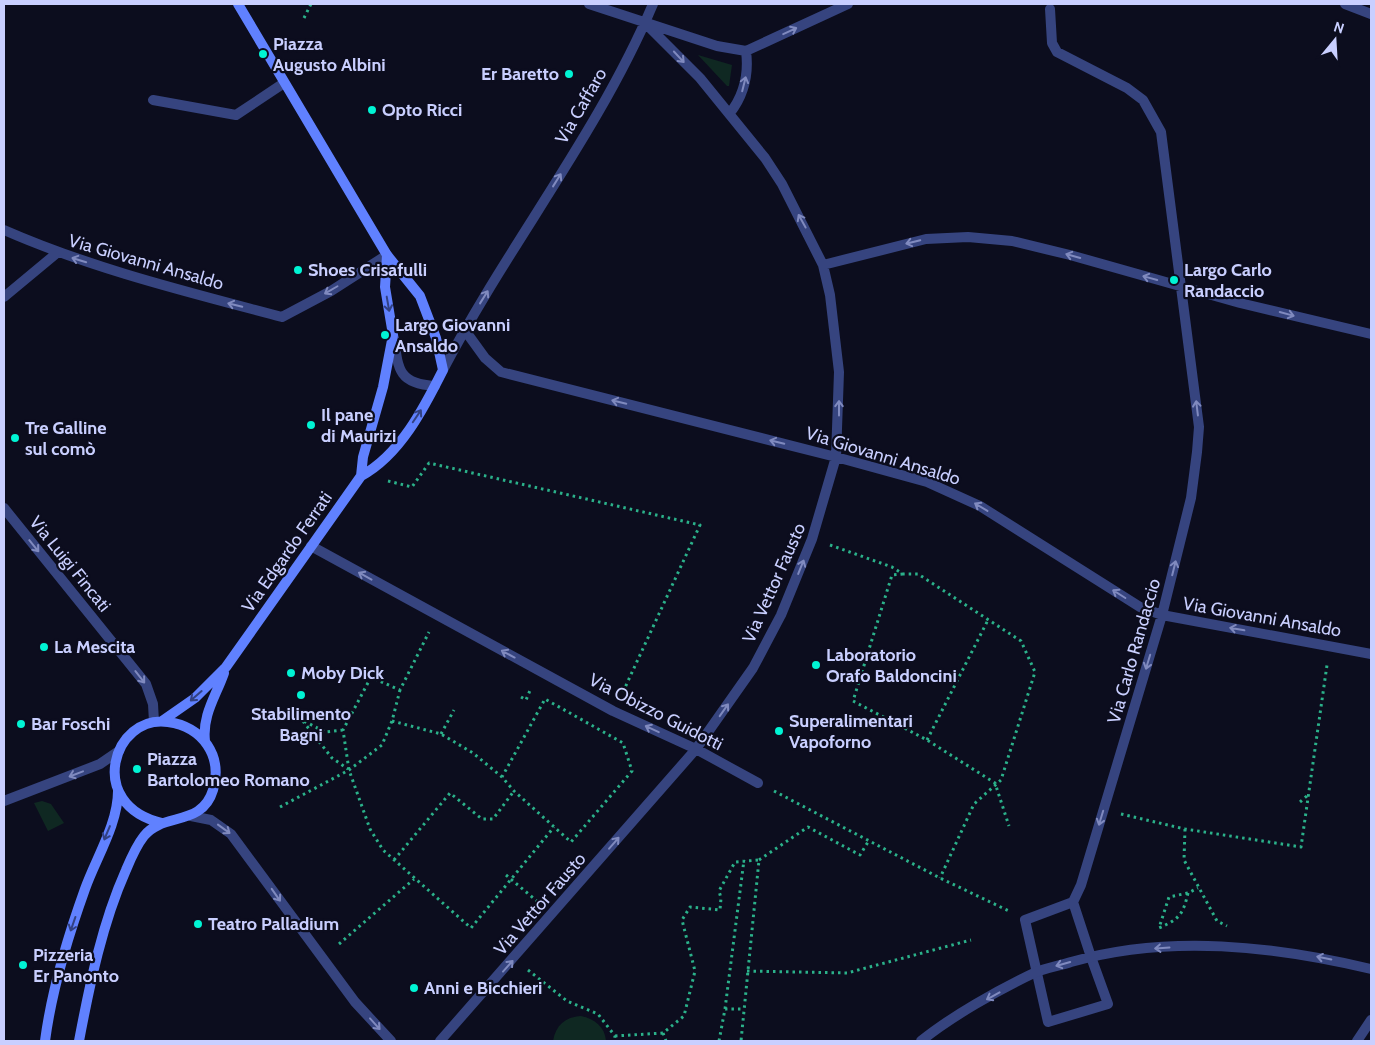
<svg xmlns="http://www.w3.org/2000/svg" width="1375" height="1045" font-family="Cabin,sans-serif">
<rect width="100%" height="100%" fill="#0c0d1e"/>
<path fill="#0f2822" d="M698,55l34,10 -3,21h-2z
M42,801l9,3 13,19 -16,8 -14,-28z
M581,1016c14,3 24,11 25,25h-53c3,-16 12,-24 28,-25z"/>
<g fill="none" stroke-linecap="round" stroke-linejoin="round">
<path stroke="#2bb18a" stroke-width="3" stroke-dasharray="2.5 4" stroke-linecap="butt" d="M304,18l7,-14
M388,481l24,6 17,-24 271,62 -78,169
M830,545l62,22 11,7h15l103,67 14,31 -34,108 -27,24 -34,74
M903,574l-11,1 -39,126 74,39 68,43 14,43
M357,671l43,19 29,-58
M371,677l-28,53 6,40 21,59 13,21 88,78 83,-101
M521,697l5,3 5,-12
M392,721l49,13 32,19 29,24 12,14 57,51 61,-71 -9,-28 -78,-44 -43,78
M343,730l-18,2 -23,-12 30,38 16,11
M441,734l13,-24
M927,740l61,-120
M774,791l166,87 69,33
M1300,802l8,-7
M280,807l69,-37 33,-25 10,-24 8,-31
M1121,814l64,15 116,18 26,-182
M1185,829l-1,31 33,61 10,5
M394,860l56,-67 32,26h11l21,-28
M759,860l49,-33 52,28 8,-13
M506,875l32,27
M1188,893c-5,22 -9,26 -29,35l10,-31 19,-4 10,-5
M339,944l75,-65
M528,970l39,31 31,13 17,22 -1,5
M747,971l100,2 124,-33
M725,1009l19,-149
M663,1033l3,8
M615,1036l48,-3 21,-17 11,-45 -13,-51 8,-13 30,3 1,-12 -2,-7 16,-29 24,-2 -18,181
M719,1041l6,-32h18"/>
<path stroke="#36447f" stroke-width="10" d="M153,100l83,15 48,-32
M1073,902l-48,18 23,102 60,-18 -17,-47"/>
<path stroke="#36447f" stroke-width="10" d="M589,4l128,42 29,5
M1345,4l26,10
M1050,9l2,34 5,9 70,36 16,12 18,32 38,295 -2,25 -6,46 -29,117 -81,270 -8,17 18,55
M746,51l102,-47
M730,113c14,-18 19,-39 16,-62
M4,230c89,39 184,62 278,87l49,-26 56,-36
M823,265l103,-26 42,-2 44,4 58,14 170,48 131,31
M4,297l53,-44
M464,329l21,29 16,14 335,85 91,25 53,24 160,101 22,8 209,39
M394,338c4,32 5,46 41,48
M443,370c65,-125 155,-236 210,-366
M4,508l142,176 7,20 1,18
M311,546l302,165 83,38 62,34
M4,801l96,-37 19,-13
M191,816l20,4 20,14 124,168 36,39
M440,1041l256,-292 57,-81 28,-53 31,-76 24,-82 3,-85 -9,-77 -7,-30 -41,-81 -17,-26 -65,-80 -55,-55
M921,1041c31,-25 77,-51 113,-68 11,-5 25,-7 37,-11 99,-28 202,-16 300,7
M1357,1041l14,-21"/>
<path stroke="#6081ff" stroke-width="10" d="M361,476l2,-19 20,-70 10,-52 -8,-48 2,-32
M162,721l33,-23 31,-31 135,-191c39,-21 63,-68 82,-106l-7,-32 -16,-42 -33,-41 -149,-251
M205,741c-3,-26 11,-45 19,-68
M45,1041c7,-53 22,-102 40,-152 11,-31 33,-65 33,-98
M79,1041c11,-58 23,-117 47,-171 5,-12 10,-24 18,-34 19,-24 58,-9 69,-46 10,-34 -10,-63 -45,-68 -55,-8 -83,83 -6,101"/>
</g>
<defs><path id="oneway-shaft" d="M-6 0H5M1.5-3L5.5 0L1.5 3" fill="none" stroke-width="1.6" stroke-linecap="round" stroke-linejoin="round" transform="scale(1.25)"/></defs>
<g stroke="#808abf">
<use href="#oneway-shaft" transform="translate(790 31) rotate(-25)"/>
<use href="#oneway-shaft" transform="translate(679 57) rotate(47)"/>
<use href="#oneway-shaft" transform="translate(744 84) rotate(-76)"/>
<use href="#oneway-shaft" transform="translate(557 180) rotate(-58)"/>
<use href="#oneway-shaft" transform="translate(802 221) rotate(-119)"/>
<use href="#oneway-shaft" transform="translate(913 242) rotate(166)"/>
<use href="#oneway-shaft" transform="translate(1073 256) rotate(-164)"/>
<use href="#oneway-shaft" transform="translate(79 260) rotate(-163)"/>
<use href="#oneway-shaft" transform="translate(1150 278) rotate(-165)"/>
<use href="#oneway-shaft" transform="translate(331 290) rotate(150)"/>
<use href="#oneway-shaft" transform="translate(484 297) rotate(-58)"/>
<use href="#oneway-shaft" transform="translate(235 305) rotate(-166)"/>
<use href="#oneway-shaft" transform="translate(1287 314) rotate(15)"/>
<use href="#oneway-shaft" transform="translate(619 402) rotate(-166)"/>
<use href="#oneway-shaft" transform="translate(839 408) rotate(-90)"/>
<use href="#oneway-shaft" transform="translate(1197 408) rotate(-97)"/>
<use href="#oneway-shaft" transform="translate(777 442) rotate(-166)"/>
<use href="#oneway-shaft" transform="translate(981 507) rotate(-149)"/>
<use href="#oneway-shaft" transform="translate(34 546) rotate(51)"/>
<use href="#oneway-shaft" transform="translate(801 567) rotate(-68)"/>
<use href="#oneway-shaft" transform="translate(1174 568) rotate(-76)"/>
<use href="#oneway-shaft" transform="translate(365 576) rotate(-151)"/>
<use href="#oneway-shaft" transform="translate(1119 594) rotate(-148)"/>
<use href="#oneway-shaft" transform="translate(1237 629) rotate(-170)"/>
<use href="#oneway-shaft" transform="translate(508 654) rotate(-152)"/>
<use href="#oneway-shaft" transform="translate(1148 662) rotate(107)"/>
<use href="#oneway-shaft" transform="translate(140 677) rotate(52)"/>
<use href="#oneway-shaft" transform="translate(724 710) rotate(-55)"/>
<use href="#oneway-shaft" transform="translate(652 729) rotate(-155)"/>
<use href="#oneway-shaft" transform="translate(76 774) rotate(159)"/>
<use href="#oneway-shaft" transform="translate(1101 818) rotate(107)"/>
<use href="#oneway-shaft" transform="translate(224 829) rotate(36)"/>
<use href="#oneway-shaft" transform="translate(614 843) rotate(-49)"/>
<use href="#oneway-shaft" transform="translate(276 895) rotate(55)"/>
<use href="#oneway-shaft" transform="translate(1162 948) rotate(176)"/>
<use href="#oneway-shaft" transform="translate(1324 958) rotate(-168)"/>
<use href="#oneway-shaft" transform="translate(1063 964) rotate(164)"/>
<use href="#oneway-shaft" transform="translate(508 966) rotate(-48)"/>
<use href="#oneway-shaft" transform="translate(993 996) rotate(151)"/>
<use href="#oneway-shaft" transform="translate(375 1024) rotate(48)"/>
</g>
<g stroke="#324183">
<use href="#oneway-shaft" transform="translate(388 304) rotate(80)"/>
<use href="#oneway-shaft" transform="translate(417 416) rotate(-56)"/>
<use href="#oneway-shaft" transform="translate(196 696) rotate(139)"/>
<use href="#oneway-shaft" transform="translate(107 833) rotate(113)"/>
<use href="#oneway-shaft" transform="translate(73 924) rotate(109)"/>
</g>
<g fill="#00f4d4" stroke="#0c0d1e" stroke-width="2">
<circle cx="263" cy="54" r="5"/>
<circle cx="569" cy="74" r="5"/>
<circle cx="372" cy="110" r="5"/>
<circle cx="298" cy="270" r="5"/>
<circle cx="1174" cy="280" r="5"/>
<circle cx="385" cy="335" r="5"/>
<circle cx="311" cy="425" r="5"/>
<circle cx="15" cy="438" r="5"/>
<circle cx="44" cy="647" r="5"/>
<circle cx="816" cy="665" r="5"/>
<circle cx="291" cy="673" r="5"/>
<circle cx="301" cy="695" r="5"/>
<circle cx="21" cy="724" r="5"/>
<circle cx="779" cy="731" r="5"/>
<circle cx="137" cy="769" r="5"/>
<circle cx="198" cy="924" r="5"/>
<circle cx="23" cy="965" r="5"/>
<circle cx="414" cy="988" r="5"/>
</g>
<g text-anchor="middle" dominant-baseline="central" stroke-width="4.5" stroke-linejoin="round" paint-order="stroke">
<g font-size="18" font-weight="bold" fill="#c9cfff" stroke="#0c0d1e" text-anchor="start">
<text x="273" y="44">Piazza<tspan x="273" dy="21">Augusto Albini</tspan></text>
<text x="559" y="74" text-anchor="end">Er Baretto</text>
<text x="382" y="110">Opto Ricci</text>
<text x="308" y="270">Shoes Crisafulli</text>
<text x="1184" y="270">Largo Carlo<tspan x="1184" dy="21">Randaccio</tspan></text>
<text x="395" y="325">Largo Giovanni<tspan x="395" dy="21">Ansaldo</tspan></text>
<text x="321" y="415">Il pane<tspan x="321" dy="21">di Maurizi</tspan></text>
<text x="25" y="428">Tre Galline<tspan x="25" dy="21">sul comò</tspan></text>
<text x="54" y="647">La Mescita</text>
<text x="826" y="655">Laboratorio<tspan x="826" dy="21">Orafo Baldoncini</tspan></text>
<text x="301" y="673">Moby Dick</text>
<text x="301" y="714" text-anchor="middle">Stabilimento<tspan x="301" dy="21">Bagni</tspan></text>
<text x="789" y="721">Superalimentari<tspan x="789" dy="21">Vapoforno</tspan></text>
<text x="31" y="724">Bar Foschi</text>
<text x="147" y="759">Piazza<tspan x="147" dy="21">Bartolomeo Romano</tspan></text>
<text x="208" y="924">Teatro Palladium</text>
<text x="33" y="955">Pizzeria<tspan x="33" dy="21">Er Panonto</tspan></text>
<text x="424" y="988">Anni e Bicchieri</text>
</g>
<g font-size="18" fill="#c9cfff" stroke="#0c0d1e">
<text transform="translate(581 106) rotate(-60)">Via Caffaro</text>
<text transform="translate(146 262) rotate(16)">Via Giovanni Ansaldo</text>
<text transform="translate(883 456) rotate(17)">Via Giovanni Ansaldo</text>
<text transform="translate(287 552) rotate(-55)">Via Edgardo Ferrati</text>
<text transform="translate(70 564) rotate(51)">Via Luigi Fincati</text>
<text transform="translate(774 583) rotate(-66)">Via Vettor Fausto</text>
<text transform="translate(1262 617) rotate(10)">Via Giovanni Ansaldo</text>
<text transform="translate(1134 651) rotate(-74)">Via Carlo Randaccio</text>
<text transform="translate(656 712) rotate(27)">Via Obizzo Guidotti</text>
<text transform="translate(540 904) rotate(-49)">Via Vettor Fausto</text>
</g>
</g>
<rect width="1375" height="1045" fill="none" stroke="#c9cfff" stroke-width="10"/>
<g transform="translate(1335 40) rotate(18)" stroke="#0c0d1e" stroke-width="4" paint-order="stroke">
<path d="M0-4L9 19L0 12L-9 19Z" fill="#c9cfff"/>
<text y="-8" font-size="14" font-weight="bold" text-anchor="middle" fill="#c9cfff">N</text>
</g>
</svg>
